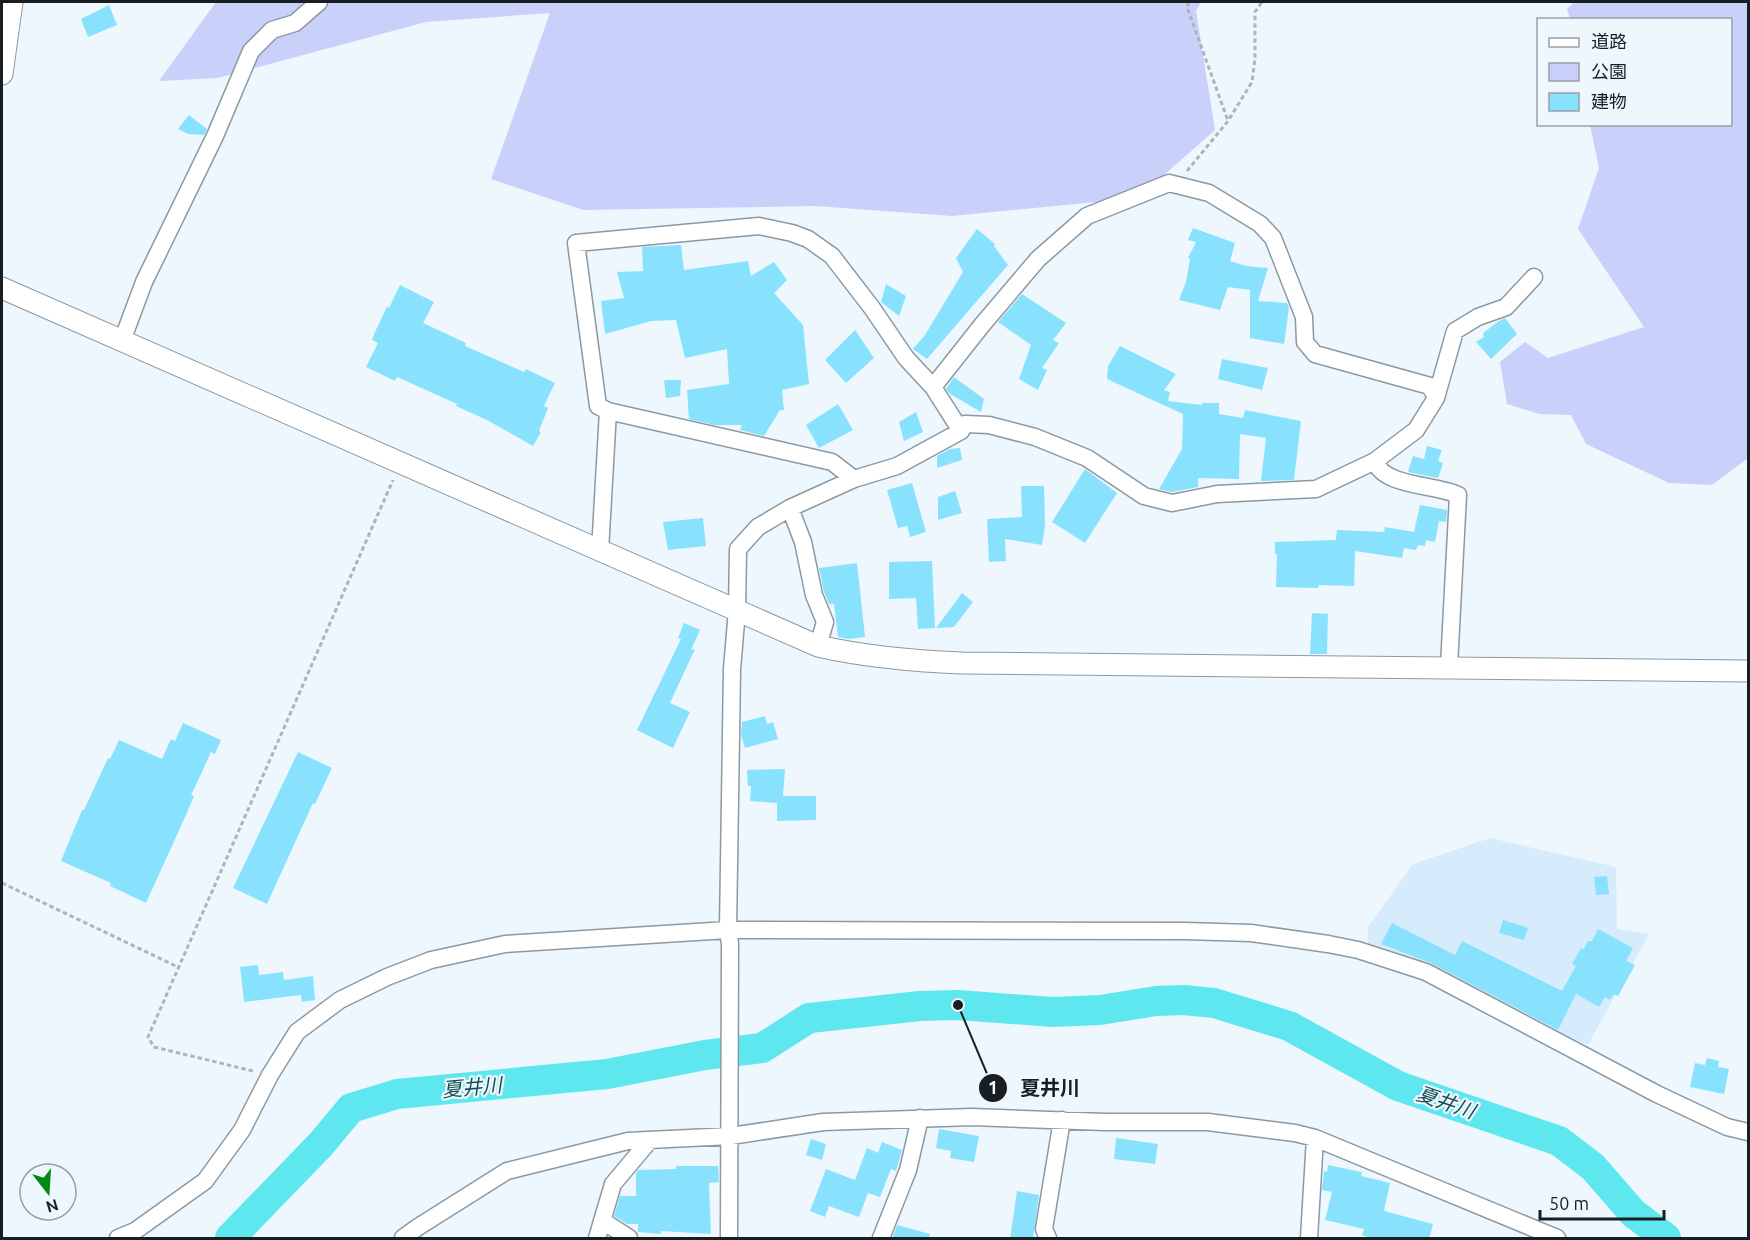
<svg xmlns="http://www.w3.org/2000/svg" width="1750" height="1240" font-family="Ubuntu,'Noto Sans JP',sans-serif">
<rect width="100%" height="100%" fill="#eef7fd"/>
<path fill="#d6ecfc" d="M1490,838l126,29 1,62 32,5 -61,111 -220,-92v-26l45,-63z"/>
<path fill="#c9d1fa" d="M216,2h985l-5,9 19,119 -77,68 -186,18 -137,-10 -232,4 -92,-31 59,-166 -124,9 -208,56 -59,3z
M1574,2h174v456l-36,27 -43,-2 -83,-39 -15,-29 -32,-1 -32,-10 -7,-42 25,-20 23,16 96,-31 -66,-98 21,-61 -9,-43 140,-1v-104l-160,-1 -3,-10z"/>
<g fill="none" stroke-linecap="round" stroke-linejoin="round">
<path stroke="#5fe7f0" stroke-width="30" d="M230,1238l91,-94 30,-36 46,-14 210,-20 98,-19 57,-7 47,-30 10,-1 101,-11 38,-1 95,7 47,-2 56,-9 27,-1 31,3 75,23 109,60 161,55 34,26 40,46 33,25"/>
</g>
<path fill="#88e2fe" d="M109,5l8,20 -29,12 -7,-18z
M189,115l18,14 -3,6 -16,-1 -10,-5z
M1193,228l42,15 -5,18 16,5 22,2 -10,33 29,2 2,5 -5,36 -34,-6v-48l-22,-3 -8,23 -41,-10 7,-18 4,-23 -2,-1 8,-16 -8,-2z
M977,229l18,15 -1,2 14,19 -81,94 -14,-10 12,-14 38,-63 -7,-14z
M681,245l3,25 64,-9 3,15 23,-14 13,18 -13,13 29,32 6,59 -27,6 2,20h-4l-16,26 -24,-6 2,-5h-27l-26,-6 -2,-29 42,-6 -2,-35 -42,9 -9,-38 -25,1 -46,13 -4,-33 23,-3 -7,-26 26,-1 -1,-24z
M886,284l20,12 -7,20 -18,-14z
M400,285l34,17 -11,21 43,20 -1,3 59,26 2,-3 29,14 -11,23 4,2 -9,23 2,1 -8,14 -46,-26 -31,-14 1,-2 -60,-27 -2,4 -29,-14 12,-24 -6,-3 3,-8 12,-25 2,1z
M1022,294l44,29 -13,17 6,3 -17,25 5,2 -9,20 -19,-11 12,-34 -33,-23z
M1505,318l12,16 -26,25 -15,-17 8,-5 -1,-4 16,-12z
M855,330l19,28 -28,25 -21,-23z
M1120,346l56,28 -12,16 6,2 -2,9 34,4v-2h17v11l24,4 2,-8 56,11 -7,59 -33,1 5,-43 -26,-4 -1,45 -41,-1v9l-26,5 -13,-3 23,-40 1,-35 -76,-35 1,-13z
M1222,359l46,9 -6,22 -44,-11z
M954,377l30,22 -3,13 -31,-18 -4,-5z
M664,380h17l-1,16 -14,2z
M838,404l15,26 -34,18 -13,-23z
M916,412l7,20 -19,9 -5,-19z
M1427,446l15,4 -4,11 5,2 -5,15 -30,-6 5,-16 11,3z
M960,448l2,12 -25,8v-12l13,-7z
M1085,469l32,24 -32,50 -33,-21z
M912,483l14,49 -16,5 -3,-11 -9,2 -11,-38z
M1021,486h23l1,40 -3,19 -37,-6 1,22 -17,1 -2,-43 35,-2z
M955,491l7,22 -24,7v-23z
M1420,505l27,5 -1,12 -7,-1 -4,21 -9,-2 -1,6 -7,-1 -2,5 -12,-2 -2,10 -47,-7 -1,35 -35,-1 -1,3 -42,-1 1,-33h-2v-12l61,-2 1,-10 47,2 1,-5 29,5z
M703,518l3,28 -38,4 -5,-28z
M932,561l3,67 -17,1 -2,-31 -27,1v-37z
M857,563l8,74 -16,2 -11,-2 -4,-33h-5l-5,-12 -5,-24z
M962,593l11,9 -19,25 -18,1z
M1312,613l16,1 -1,40h-17z
M684,623l16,7 -9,20 4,-1 -25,54 20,9 -17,36 -36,-18 44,-91 -3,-1z
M765,716l2,8 6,-2 5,17 -33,9 -4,-13 1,-13z
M183,723l38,17 -6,14 -4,-2 -8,18 -12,25 3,1 -8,19 -40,88 -36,-17 1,-3 -50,-22 21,-51h2l24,-52 2,1 9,-19 43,19 9,-20 4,2z
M298,752l34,16 -17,36 -2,-1 -46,101 -34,-16z
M785,769l-2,27h33v24l-39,1v-18l-27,-2 1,-15h-3l-1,-16z
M1607,876l2,18 -13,1 -2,-18z
M1503,920l25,8 -4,12 -25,-7z
M1392,923l63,32 7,-14 100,50 14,-25 -4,-2 9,-16 3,1 4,-8h4l6,-12 35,19 -7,13 9,4 -17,31 -4,-2 -4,6 -5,-3 -6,10 -23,-13 -18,36 -127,-67 -50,-19z
M258,965l1,10 24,-3 1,8 29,-4 2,24 -13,2 -1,-7 -57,7 -4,-35z
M1707,1058l12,3 -1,6 11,2 -5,25 -34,-7 5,-24 10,2z
M939,1129l40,7 -5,26 -24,-4 1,-7 -15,-3z
M1116,1138l42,6 -3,20 -41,-5z
M811,1139l15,5 -4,16 -16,-5z
M882,1142l20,8 -6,21 -5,-2 -11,28 -12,-4 -9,24 -30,-11 -4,11 -15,-6 16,-42 29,11 12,-32 11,5z
M1328,1165l34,7 -1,4 29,7 -6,28 49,13 -4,15h-57l-10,-4 2,-6 -39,-9 7,-28 -10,-2 2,-19 3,1z
M676,1166h42l1,16 -10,1 2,51 -50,-3v3l-23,-2v-8h-11l-13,-8 6,-20h16v-23l2,-3 38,-1z
M1017,1191l22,4 -6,44h-23z
M897,1225l33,9 -1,5h-37z"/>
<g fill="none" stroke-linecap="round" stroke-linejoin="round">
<defs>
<path id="minor" d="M122,341l22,-59 71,-146 36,-85 21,-21 23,-7 24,-21
M1436,398l19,-67 23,-14 28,-10 28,-30
M608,411l224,51 22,17
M1375,461c8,26 61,23 83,34l-9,171
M790,508l13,34 11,53 11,27 -7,24
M600,551l8,-140 -10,-5 -22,-163 183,-17 33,7 16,6 24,17 40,52 34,50 27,29 28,44
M603,1221l26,17
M118,1238l17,-7 70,-50 37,-51 28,-55 27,-43 43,-32 47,-23 44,-17 74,-16 223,-14 457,1 66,2 77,11 30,6 68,22 231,122 70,33 21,5
M403,1238l15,-11 89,-56 121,-30 103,-5 92,-14 149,-5 133,5h103l87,11 20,5 242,100
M597,1238l16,-54 37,-44
M729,1238l1,-294 -2,-14 4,-261 5,-59 1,-61 20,-22 32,-19 64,-29 43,-13 64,-35 4,-7 24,1 46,12 52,21 57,38 28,7 45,-9 99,-5 59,-28 41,-31 20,-32 -6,-12 -115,-32 -10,-12 -1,-25 -31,-79 -13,-14 -51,-31 -40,-10 -82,33 -49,43 -56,66 -49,62
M881,1238l27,-68 12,-52
M1048,1238l-4,-9 18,-109
M1309,1238l6,-100"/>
<path id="tertiary" d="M2,74l10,-72
M2,288l816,358c48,11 94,15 144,17l786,8"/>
</defs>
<use href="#minor" stroke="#8b99a3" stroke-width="19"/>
<use href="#tertiary" stroke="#8b99a3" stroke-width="23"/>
<path stroke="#adb5bb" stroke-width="3" stroke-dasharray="4.5 3" stroke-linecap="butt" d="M1189,2l-2,5 41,114
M1187,171l41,-50 24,-39 3,-23v-47l7,-10
M2,883l178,85
M253,1071l-99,-24 -6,-10 245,-557"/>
<use href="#minor" stroke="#fff" stroke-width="16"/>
<use href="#tertiary" stroke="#fff" stroke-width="21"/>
</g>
<g text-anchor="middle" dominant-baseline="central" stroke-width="4.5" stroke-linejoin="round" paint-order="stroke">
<g font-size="20" font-style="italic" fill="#124f52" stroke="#eef7fd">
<text transform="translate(472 1087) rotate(-5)">夏井川</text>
<text transform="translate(1446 1102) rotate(19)">夏井川</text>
</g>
</g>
<path fill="none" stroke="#191e22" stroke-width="2" d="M958 1005L993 1088"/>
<g fill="#191e22" stroke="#eef7fd" stroke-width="2">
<circle cx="958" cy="1005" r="6"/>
<circle cx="993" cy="1088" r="15"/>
</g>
<g font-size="18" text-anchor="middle" font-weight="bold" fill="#fff">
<text x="993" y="1094">1</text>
</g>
<g font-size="20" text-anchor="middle" font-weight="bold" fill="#191e22" stroke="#eef7fd" stroke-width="4.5" stroke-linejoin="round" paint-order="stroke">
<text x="1050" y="1095">夏井川</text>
</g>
<rect width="1750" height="1240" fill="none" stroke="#191e22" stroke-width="6"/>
<rect x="1537" y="18" width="195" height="108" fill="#eef7fd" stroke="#99a0a5" stroke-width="1.5"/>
<rect x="1549" y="38" width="30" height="9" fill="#ffffff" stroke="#99a0a5" stroke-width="1.5"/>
<text x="1591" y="48" font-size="18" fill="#191e22">道路</text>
<rect x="1549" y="63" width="30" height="18" fill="#c9d1fa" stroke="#99a0a5" stroke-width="1.5"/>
<text x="1591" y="78" font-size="18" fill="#191e22">公園</text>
<rect x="1549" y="93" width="30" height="18" fill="#88e2fe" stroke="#99a0a5" stroke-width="1.5"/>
<text x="1591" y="108" font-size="18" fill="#191e22">建物</text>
<g transform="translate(48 1192) rotate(163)"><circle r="28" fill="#eef7fd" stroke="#99a0a5" stroke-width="1.5"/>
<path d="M0-4.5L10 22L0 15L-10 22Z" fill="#028913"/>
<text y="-9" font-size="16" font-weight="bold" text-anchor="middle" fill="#191e22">N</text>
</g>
<path d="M1540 1210v9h124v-9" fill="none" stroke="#191e22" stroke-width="3"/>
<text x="1549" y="1210" font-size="18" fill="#191e22" stroke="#eef7fd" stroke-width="4.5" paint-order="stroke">50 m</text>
</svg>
